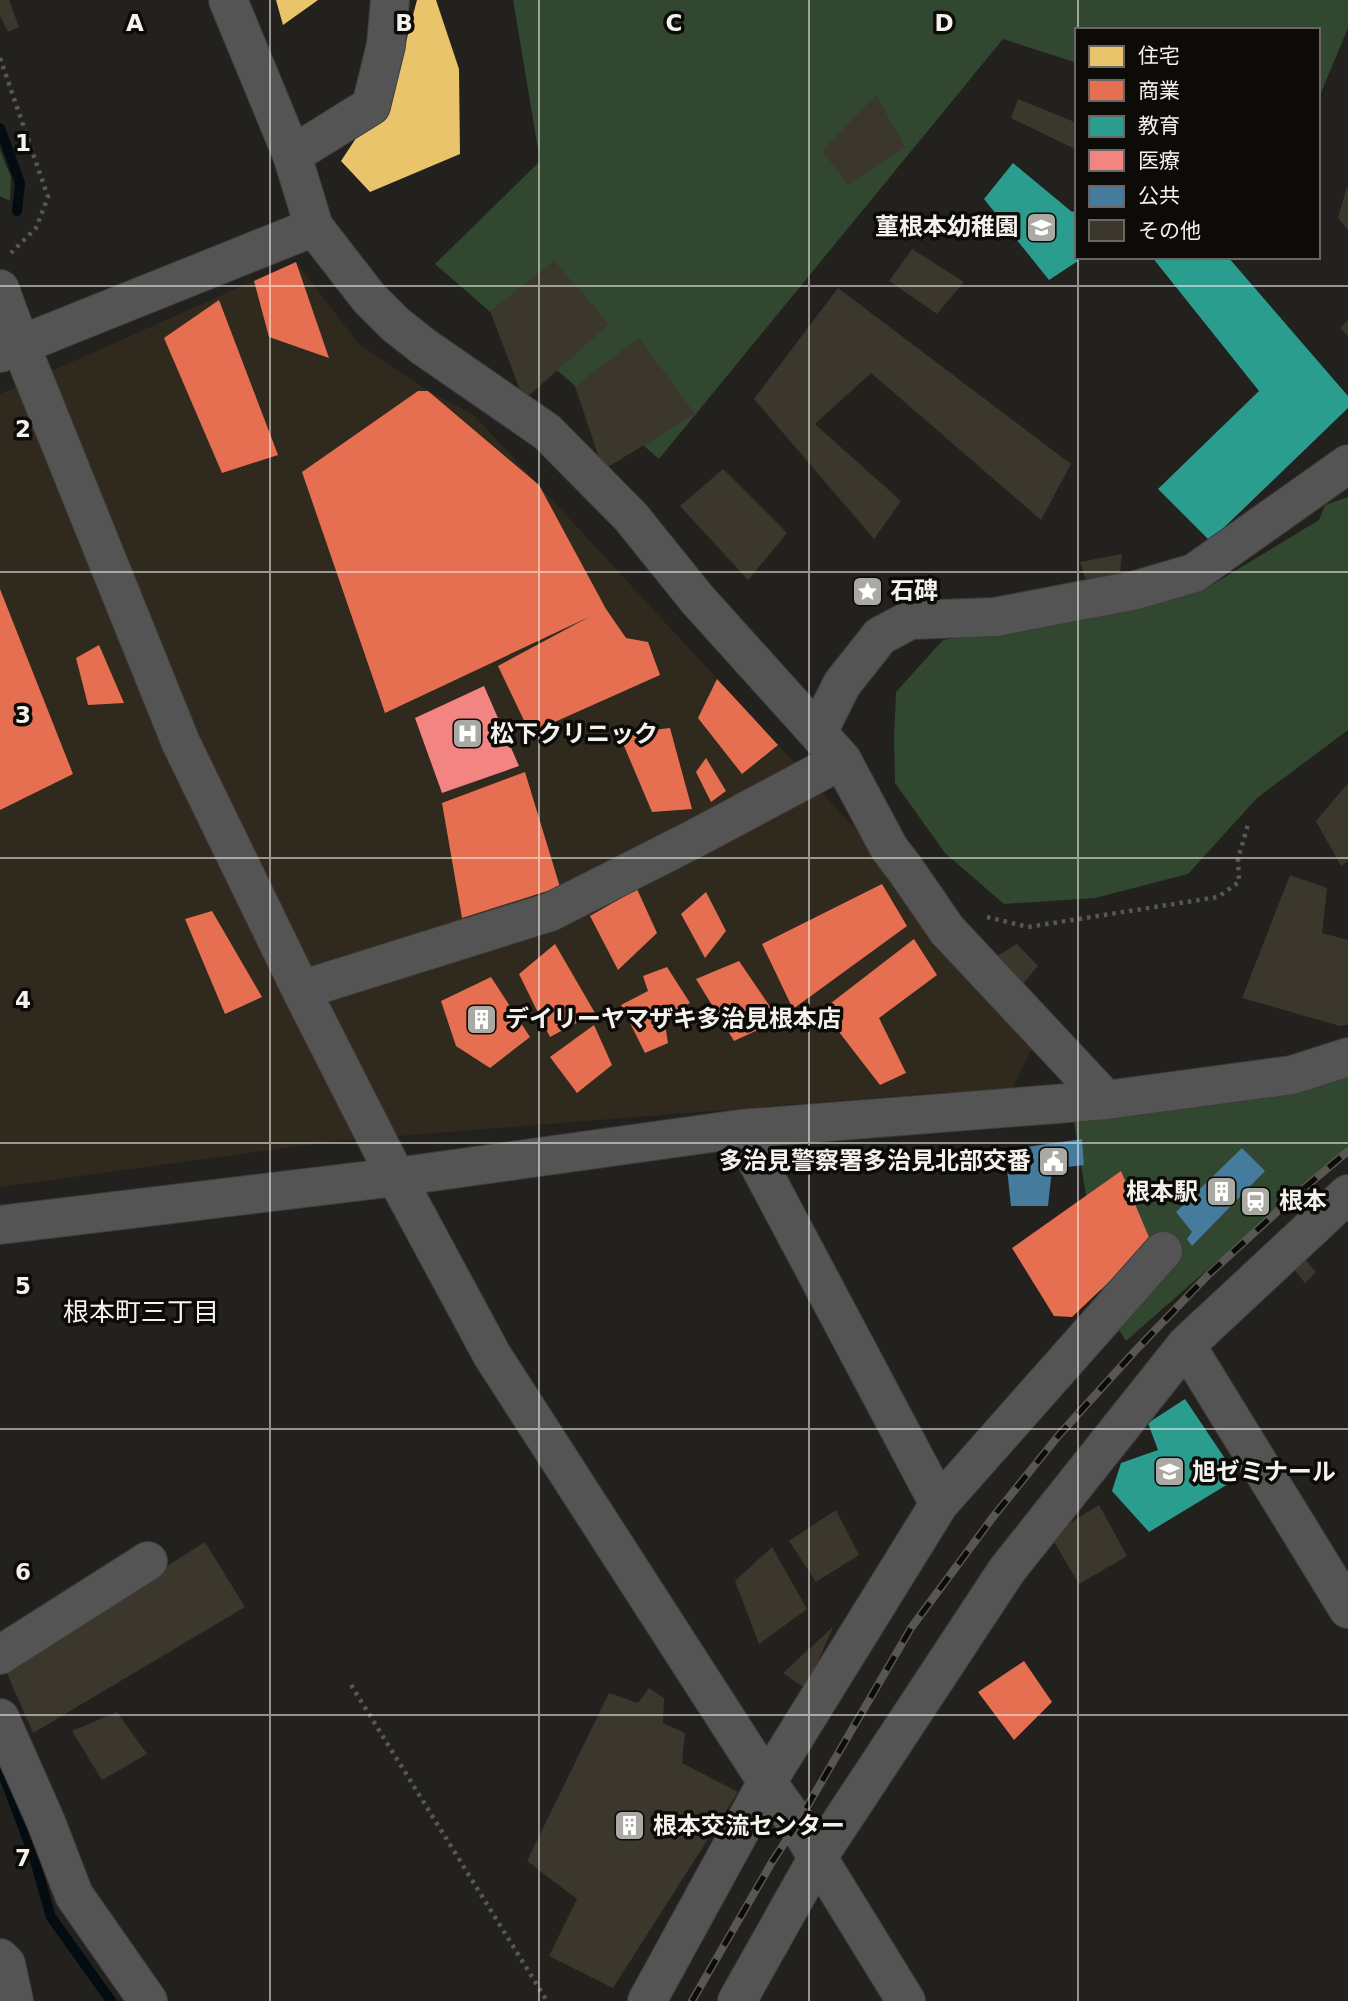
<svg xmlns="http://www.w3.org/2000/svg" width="1348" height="2001" font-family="'DejaVu Sans','Noto Sans JP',sans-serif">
<rect width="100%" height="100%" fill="#22211d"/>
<path fill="#2f2a1d" d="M296,262l62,81 70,48 46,24 411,446 149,182 -21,46 -79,4 -598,48 -336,46v-793z"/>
<path fill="#31472f" d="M513,0h835v28l-30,72v-70h-241v33l-74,-24 -344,420 -224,-195 105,-103z
M0,150l11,27 -1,24 -10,-5z
M1348,497v233l-91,68 -69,76 -93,24 -91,6 -59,-51 -50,-70 -1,-44 2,-47 47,-52 200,-34 67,-20 109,-66 6,-15z
M1348,1068v78l-222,195 -22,-34 -30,-186z"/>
<path fill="#e9c46a" d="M276,0h42l-35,25z
M417,0h19l23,69 1,85 -90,38 -29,-31 56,-85z"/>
<path fill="#e76f51" d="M296,262l33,96 -60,-21 -15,-56z
M219,300l59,155 -56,18 -58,-135z
M418,391h10l111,94 67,124 20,29 22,4 12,33 -130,58 -32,-67 91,-49 -204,96 -83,-241z
M0,589l73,185 -73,36z
M99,645l25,58 -36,2 -12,-47z
M717,679l61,66 -36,29 -44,-56z
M670,728l22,81 -40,3 -33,-78z
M706,758l20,33 -15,11 -15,-30z
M525,772l35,115 -98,31 -20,-115z
M882,884l25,42 -114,83 -31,-65z
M637,889l20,44 -39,37 -28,-54z
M706,892l20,39 -21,27 -24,-44z
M212,911l50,86 -37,17 -40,-95z
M914,939l23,36 -58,43 27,55 -26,12 -58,-75z
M555,944l40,69 -45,24 -31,-63z
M739,961l34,50 -11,17 -28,13 -38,-62z
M667,967l23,36 -26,15 4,25 -23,10 -24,-48 27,-14 -5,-15z
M491,977l39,60 -40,31 -34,-22 -15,-45z
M594,1025l18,40 -35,28 -27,-36z
M1121,1171l30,71 -79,75 -18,-1 -42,-68z
M1024,1661l28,41 -38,38 -36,-48z"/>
<path fill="#2a9d8f" d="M1013,163l59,49 5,-2v47h7l-35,23 -65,-81z
M1152,257h76l120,139v12l-138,133 -52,-52 101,-98z
M1185,1399l53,79 -89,54 -37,-41 9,-28 37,-13 -10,-27z"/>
<path fill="#f28482" d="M484,686l35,80 -77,27 -27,-75z"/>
<path fill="#457b9d" d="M1082,1139l2,26 -32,4 -4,37h-37l-6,-56z
M1242,1148l23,23 -73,75 -5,-7 5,-7 -16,-20z"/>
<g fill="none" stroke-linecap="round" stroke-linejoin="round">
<path stroke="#030c11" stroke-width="10" d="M0,128l20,55 -3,28
M0,1766l33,88 18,63 60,84"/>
</g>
<path fill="#3b372c" d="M0,0h9l10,27 -11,5 -8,-16z
M876,95l29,52 -56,38 -27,-34z
M1018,99l59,24v27l-66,-32z
M1347,187h1v43l-10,-12z
M912,249l52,33 -27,32 -48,-33z
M554,261l55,63 -85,76 -34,-89z
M838,288l233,176 -30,56 -170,-147 -56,51 86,77 -27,38 -120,-140z
M1348,320v16l-8,-8z
M639,338l56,76 -92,56 -28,-84z
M723,469l64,64 -39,47 -68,-74z
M1122,554l-2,19 -33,11 -7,-22z
M1348,783v78l-7,5 -25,-45z
M1290,875l37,13 -5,45 26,7v85l-8,1 -98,-28z
M1017,944l21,22 -18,21 -23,-31z
M1303,1257l13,15 -11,11 -13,-16z
M1099,1505l28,51 -48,28 -29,-49z
M836,1510l23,45 -43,27 -27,-41z
M205,1542l40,65 -212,126 -28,-64z
M772,1547l35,62 -48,35 -24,-63z
M833,1627l-27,62 -23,-16z
M649,1688l15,10 -1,25 22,10 -3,30 56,29 -125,196 -64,-32 28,-57 -50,-38 82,-168 29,10z
M117,1712l30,42 -45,26 -30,-49z"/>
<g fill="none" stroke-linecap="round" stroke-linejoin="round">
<defs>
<path id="minor" d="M228,0l64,155 22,72 55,71 26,26 29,23 123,85 84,85 66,82 145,161 47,88 16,21 42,61 159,170
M292,155l79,-49 15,-61 4,-45
M0,289l20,55 161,399 120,247 95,187 96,178 275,427 30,42 109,177
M0,353l314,-126
M818,732l24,-48 38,-48 30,-16 85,-3 141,-27 58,-17 154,-109
M301,990l249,-78 142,-72 150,-80
M0,1225l396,-48 344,-48 366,-29 186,-25 56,-18
M1186,1345l162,264
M939,1504l224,-253
M0,1655l148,-94
M0,1718l46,104 28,73 74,106
M0,1958l6,6 8,37
M647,2001l120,-219 172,-278 -199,-375
M737,2001l81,-144 189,-287 179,-225 162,-151"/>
</defs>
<use href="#minor" stroke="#3f3d3b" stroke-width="40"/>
<path stroke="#585756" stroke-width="4.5" stroke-dasharray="3.5 5" stroke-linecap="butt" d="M0,58l48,139 -12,31 -25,25
M987,917l41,10 190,-30 21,-15 -1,-23 11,-38
M351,1685l196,316"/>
<use href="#minor" stroke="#555454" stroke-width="38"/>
<defs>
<path id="rail" d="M692,2001l80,-139 25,-38 114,-196 82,-111 66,-82 76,-84 74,-77 82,-75 57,-48"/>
</defs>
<use href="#rail" stroke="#585754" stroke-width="8"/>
<use href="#rail" stroke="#0d0b08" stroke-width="5" stroke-dasharray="16" stroke-linecap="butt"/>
</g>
<path fill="none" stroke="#f4f2ec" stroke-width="2" stroke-opacity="0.55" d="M270,0v2001M539,0v2001M809,0v2001M1078,0v30M1078,257v1744M0,286h1348M0,572h1348M0,858h1348M0,1143h1348M0,1429h1348M0,1715h1348"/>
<defs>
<symbol id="school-square" viewBox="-11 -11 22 22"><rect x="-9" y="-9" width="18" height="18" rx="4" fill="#aaa9a4" stroke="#0d0b08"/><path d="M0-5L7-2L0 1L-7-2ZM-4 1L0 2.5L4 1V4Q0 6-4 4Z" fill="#fff"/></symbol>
<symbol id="sight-square" viewBox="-11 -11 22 22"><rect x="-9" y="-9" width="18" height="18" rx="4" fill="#aaa9a4" stroke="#0d0b08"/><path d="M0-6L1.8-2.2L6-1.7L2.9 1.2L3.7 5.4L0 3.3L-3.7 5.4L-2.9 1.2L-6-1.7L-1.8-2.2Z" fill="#fff"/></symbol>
<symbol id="hospital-square" viewBox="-11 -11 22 22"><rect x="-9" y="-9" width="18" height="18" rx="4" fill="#aaa9a4" stroke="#0d0b08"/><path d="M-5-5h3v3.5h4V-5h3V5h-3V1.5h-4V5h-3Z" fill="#fff"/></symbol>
<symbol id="building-square" viewBox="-11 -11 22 22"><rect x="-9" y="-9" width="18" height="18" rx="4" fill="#aaa9a4" stroke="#0d0b08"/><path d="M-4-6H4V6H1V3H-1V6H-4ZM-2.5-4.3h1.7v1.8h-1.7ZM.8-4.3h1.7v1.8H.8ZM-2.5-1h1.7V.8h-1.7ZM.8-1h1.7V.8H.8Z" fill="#fff"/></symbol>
<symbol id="civic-square" viewBox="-11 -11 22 22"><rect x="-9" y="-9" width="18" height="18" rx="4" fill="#aaa9a4" stroke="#0d0b08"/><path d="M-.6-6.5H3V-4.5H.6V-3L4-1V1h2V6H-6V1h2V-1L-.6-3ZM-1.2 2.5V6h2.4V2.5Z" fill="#fff"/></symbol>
<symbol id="station-square" viewBox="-11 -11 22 22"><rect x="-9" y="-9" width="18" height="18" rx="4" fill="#aaa9a4" stroke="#0d0b08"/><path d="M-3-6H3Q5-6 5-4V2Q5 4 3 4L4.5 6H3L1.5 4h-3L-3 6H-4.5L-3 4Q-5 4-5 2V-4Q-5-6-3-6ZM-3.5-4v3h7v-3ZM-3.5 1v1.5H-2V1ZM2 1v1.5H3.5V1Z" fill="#fff"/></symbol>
</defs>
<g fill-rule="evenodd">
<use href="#school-square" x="1024" y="210" width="35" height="35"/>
<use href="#sight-square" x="850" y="574" width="35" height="35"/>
<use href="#hospital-square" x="450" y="716" width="35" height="35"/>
<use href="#building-square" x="464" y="1002" width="35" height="35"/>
<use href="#civic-square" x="1036" y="1144" width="35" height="35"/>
<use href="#building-square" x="1204" y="1174" width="35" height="35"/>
<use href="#station-square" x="1238" y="1184" width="35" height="35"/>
<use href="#school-square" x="1152" y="1454" width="35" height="35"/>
<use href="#building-square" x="612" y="1808" width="35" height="35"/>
</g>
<g text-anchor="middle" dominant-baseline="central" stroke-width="7" stroke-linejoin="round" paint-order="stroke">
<g font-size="24" font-weight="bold" fill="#f4f2ec" stroke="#0d0b08" text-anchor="start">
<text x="1019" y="227" text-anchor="end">菫根本幼稚園</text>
<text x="890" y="591">石碑</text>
<text x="490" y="734">松下クリニック</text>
<text x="505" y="1019">デイリーヤマザキ多治見根本店</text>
<text x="1031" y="1161" text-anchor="end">多治見警察署多治見北部交番</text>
<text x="1198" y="1192" text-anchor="end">根本駅</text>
<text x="1279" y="1201">根本</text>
<text x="1192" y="1472">旭ゼミナール</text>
<text x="653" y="1826">根本交流センター</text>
</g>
<g font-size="26" fill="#f4f2ec" stroke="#0d0b08">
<text x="141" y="1312">根本町三丁目</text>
</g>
</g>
<g font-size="23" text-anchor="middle" font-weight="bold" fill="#f4f2ec" stroke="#0d0b08" stroke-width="7" stroke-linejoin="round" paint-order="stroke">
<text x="135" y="31">A</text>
<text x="404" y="31">B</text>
<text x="674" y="31">C</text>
<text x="944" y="31">D</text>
<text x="23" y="151">1</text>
<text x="23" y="437">2</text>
<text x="23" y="723">3</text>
<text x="23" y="1008">4</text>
<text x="23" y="1294">5</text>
<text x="23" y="1580">6</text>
<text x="23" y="1866">7</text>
</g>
<rect x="1075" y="28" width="245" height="231" fill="#0d0b08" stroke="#696763" stroke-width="2"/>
<rect x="1089" y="46" width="35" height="21" fill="#e9c46a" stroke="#696763" stroke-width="2"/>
<text x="1138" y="63" font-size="21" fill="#f4f2ec">住宅</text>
<rect x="1089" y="80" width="35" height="21" fill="#e76f51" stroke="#696763" stroke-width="2"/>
<text x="1138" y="98" font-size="21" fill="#f4f2ec">商業</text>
<rect x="1089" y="116" width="35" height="21" fill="#2a9d8f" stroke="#696763" stroke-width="2"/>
<text x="1138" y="133" font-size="21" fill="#f4f2ec">教育</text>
<rect x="1089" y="150" width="35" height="21" fill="#f28482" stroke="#696763" stroke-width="2"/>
<text x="1138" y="168" font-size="21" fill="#f4f2ec">医療</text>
<rect x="1089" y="186" width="35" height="21" fill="#457b9d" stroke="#696763" stroke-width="2"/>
<text x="1138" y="203" font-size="21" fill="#f4f2ec">公共</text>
<rect x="1089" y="220" width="35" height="21" fill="#3b372c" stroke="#696763" stroke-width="2"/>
<text x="1138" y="238" font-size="21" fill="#f4f2ec">その他</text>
</svg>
